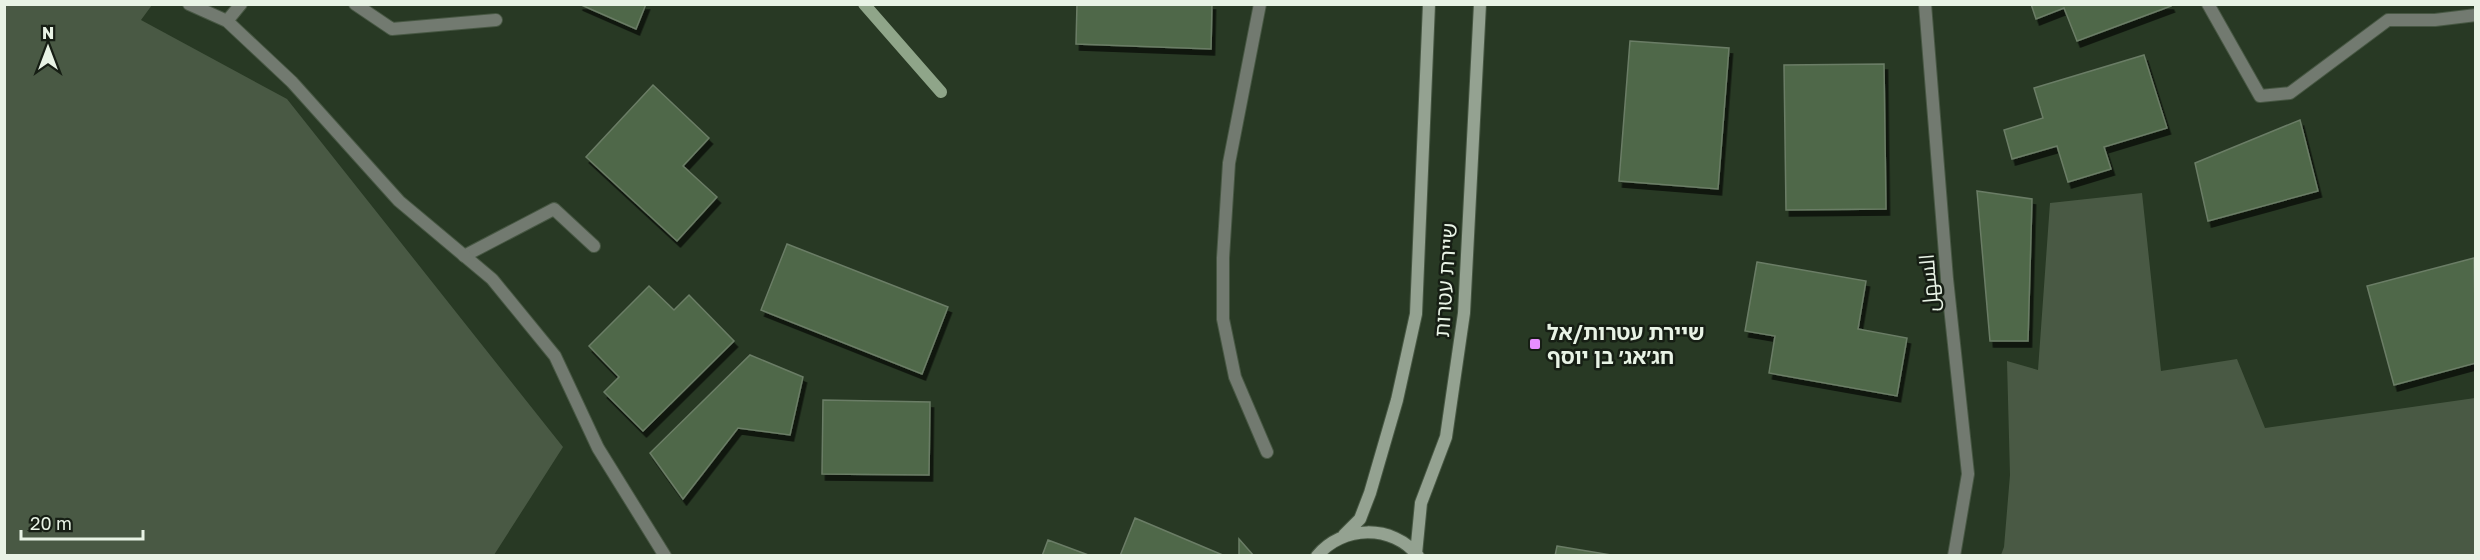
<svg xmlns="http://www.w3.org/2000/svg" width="2480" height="560" font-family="'Golos Text',Cairo,'Noto Sans Hebrew',sans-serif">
<defs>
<filter id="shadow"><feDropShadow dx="3.5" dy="6" stdDeviation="0" flood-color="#0009"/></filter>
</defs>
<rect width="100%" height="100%" fill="#283924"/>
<path fill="#495944" d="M4,5h148l-11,15 146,79 276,348 -69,108h-489z
M2142,193l19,178 76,-12 28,69 210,-30v157h-474l3,-8 6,-72 -3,-114 31,9 12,-167z"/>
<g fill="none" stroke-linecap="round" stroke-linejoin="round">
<path stroke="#8fa589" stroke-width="12" d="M864,4l77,88"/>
</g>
<path fill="#4f6848" stroke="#6b7d66" stroke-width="1.5" filter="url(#shadow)" d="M579,4h67l-10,25z
M1077,4h135l-1,45 -135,-5z
M2031,4h139l1,2 -94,35 -13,-33 -28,11z
M1630,41l99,7 -11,141 -99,-8z
M2144,55l23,73 -63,19 7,22 -43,13 -11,-36 -45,13 -8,-29 39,-12 -9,-30z
M1884,64l2,145 -100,1 -2,-145z
M653,85l56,53 -26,28 34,31 -40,44 -91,-84z
M2300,120l18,71 -110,30 -13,-58z
M1977,191l55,8 -4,142h-38z
M787,244l161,63 -26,67 -161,-64z
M2474,258l2,105 -82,22 -27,-99z
M1757,262l109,19 -8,48 49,9 -10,58 -128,-23 6,-37 -30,-5z
M649,286l25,24 15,-15 45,46 -91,90 -39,-39 15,-15 -30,-31z
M750,355l53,22 -13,58 -52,-7 -55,71 -33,-46z
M823,400l107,2 -1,73 -107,-1z
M1135,518l90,38h-105z
M1239,539l15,17h-15z
M1048,540l43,16h-49z
M1557,546l60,10h-62z"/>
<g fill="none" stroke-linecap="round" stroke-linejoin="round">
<defs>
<path id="lane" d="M355,4l37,25 104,-9
M2208,4l52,92 30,-3 98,-73h47l41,-5
M464,256l90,-47 40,37"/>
<path id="street" d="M189,4l38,17
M241,4l-14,17 65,61 107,119 93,78 63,77 43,92 67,108
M1260,4l-31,159 -6,95v61l12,58 32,75
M1925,4l22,275 21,195 -14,82"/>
<path id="secondary" d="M1344,535l16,-16 10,-26 27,-93 19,-86 13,-310
M1416,554l5,-51 25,-66 18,-124 16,-309
M1317,556c25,-31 76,-32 101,0"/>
</defs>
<use href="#lane" stroke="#475743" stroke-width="14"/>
<use href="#street" stroke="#475743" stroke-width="14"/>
<use href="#secondary" stroke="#475743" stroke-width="14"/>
<use href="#lane" stroke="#727a70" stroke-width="12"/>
<use href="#street" stroke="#727a70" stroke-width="12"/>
<use href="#secondary" stroke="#94a291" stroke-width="12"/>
</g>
<rect fill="#e88eff" stroke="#161e14" stroke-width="2" x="1529" y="338" width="12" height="12" rx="3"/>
<g text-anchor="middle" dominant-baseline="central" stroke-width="5" stroke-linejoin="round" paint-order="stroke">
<g font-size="21" fill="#e8f3e5" stroke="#161e14">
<text transform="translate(1445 280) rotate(-86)">שיירת עטרות</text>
<text transform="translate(1928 283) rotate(-95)">السهل</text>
</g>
<g font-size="21" font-weight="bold" fill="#e8f3e5" stroke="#161e14" text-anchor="start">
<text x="1547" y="332">שיירת עטרות/אל<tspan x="1547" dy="24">חג׳אג׳ בן יוסף</tspan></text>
</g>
</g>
<rect width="2480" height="560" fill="none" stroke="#e8f3e5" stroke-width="12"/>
<g transform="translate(48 48)" stroke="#161e14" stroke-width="4.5" paint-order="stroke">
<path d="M0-4.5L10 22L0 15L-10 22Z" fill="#e8f3e5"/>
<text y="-9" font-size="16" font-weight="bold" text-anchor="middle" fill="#e8f3e5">N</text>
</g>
<path d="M21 530v9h122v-9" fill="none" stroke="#e8f3e5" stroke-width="3"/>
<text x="30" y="530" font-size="18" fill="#e8f3e5" stroke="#161e14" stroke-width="4.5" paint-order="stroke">20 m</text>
</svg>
